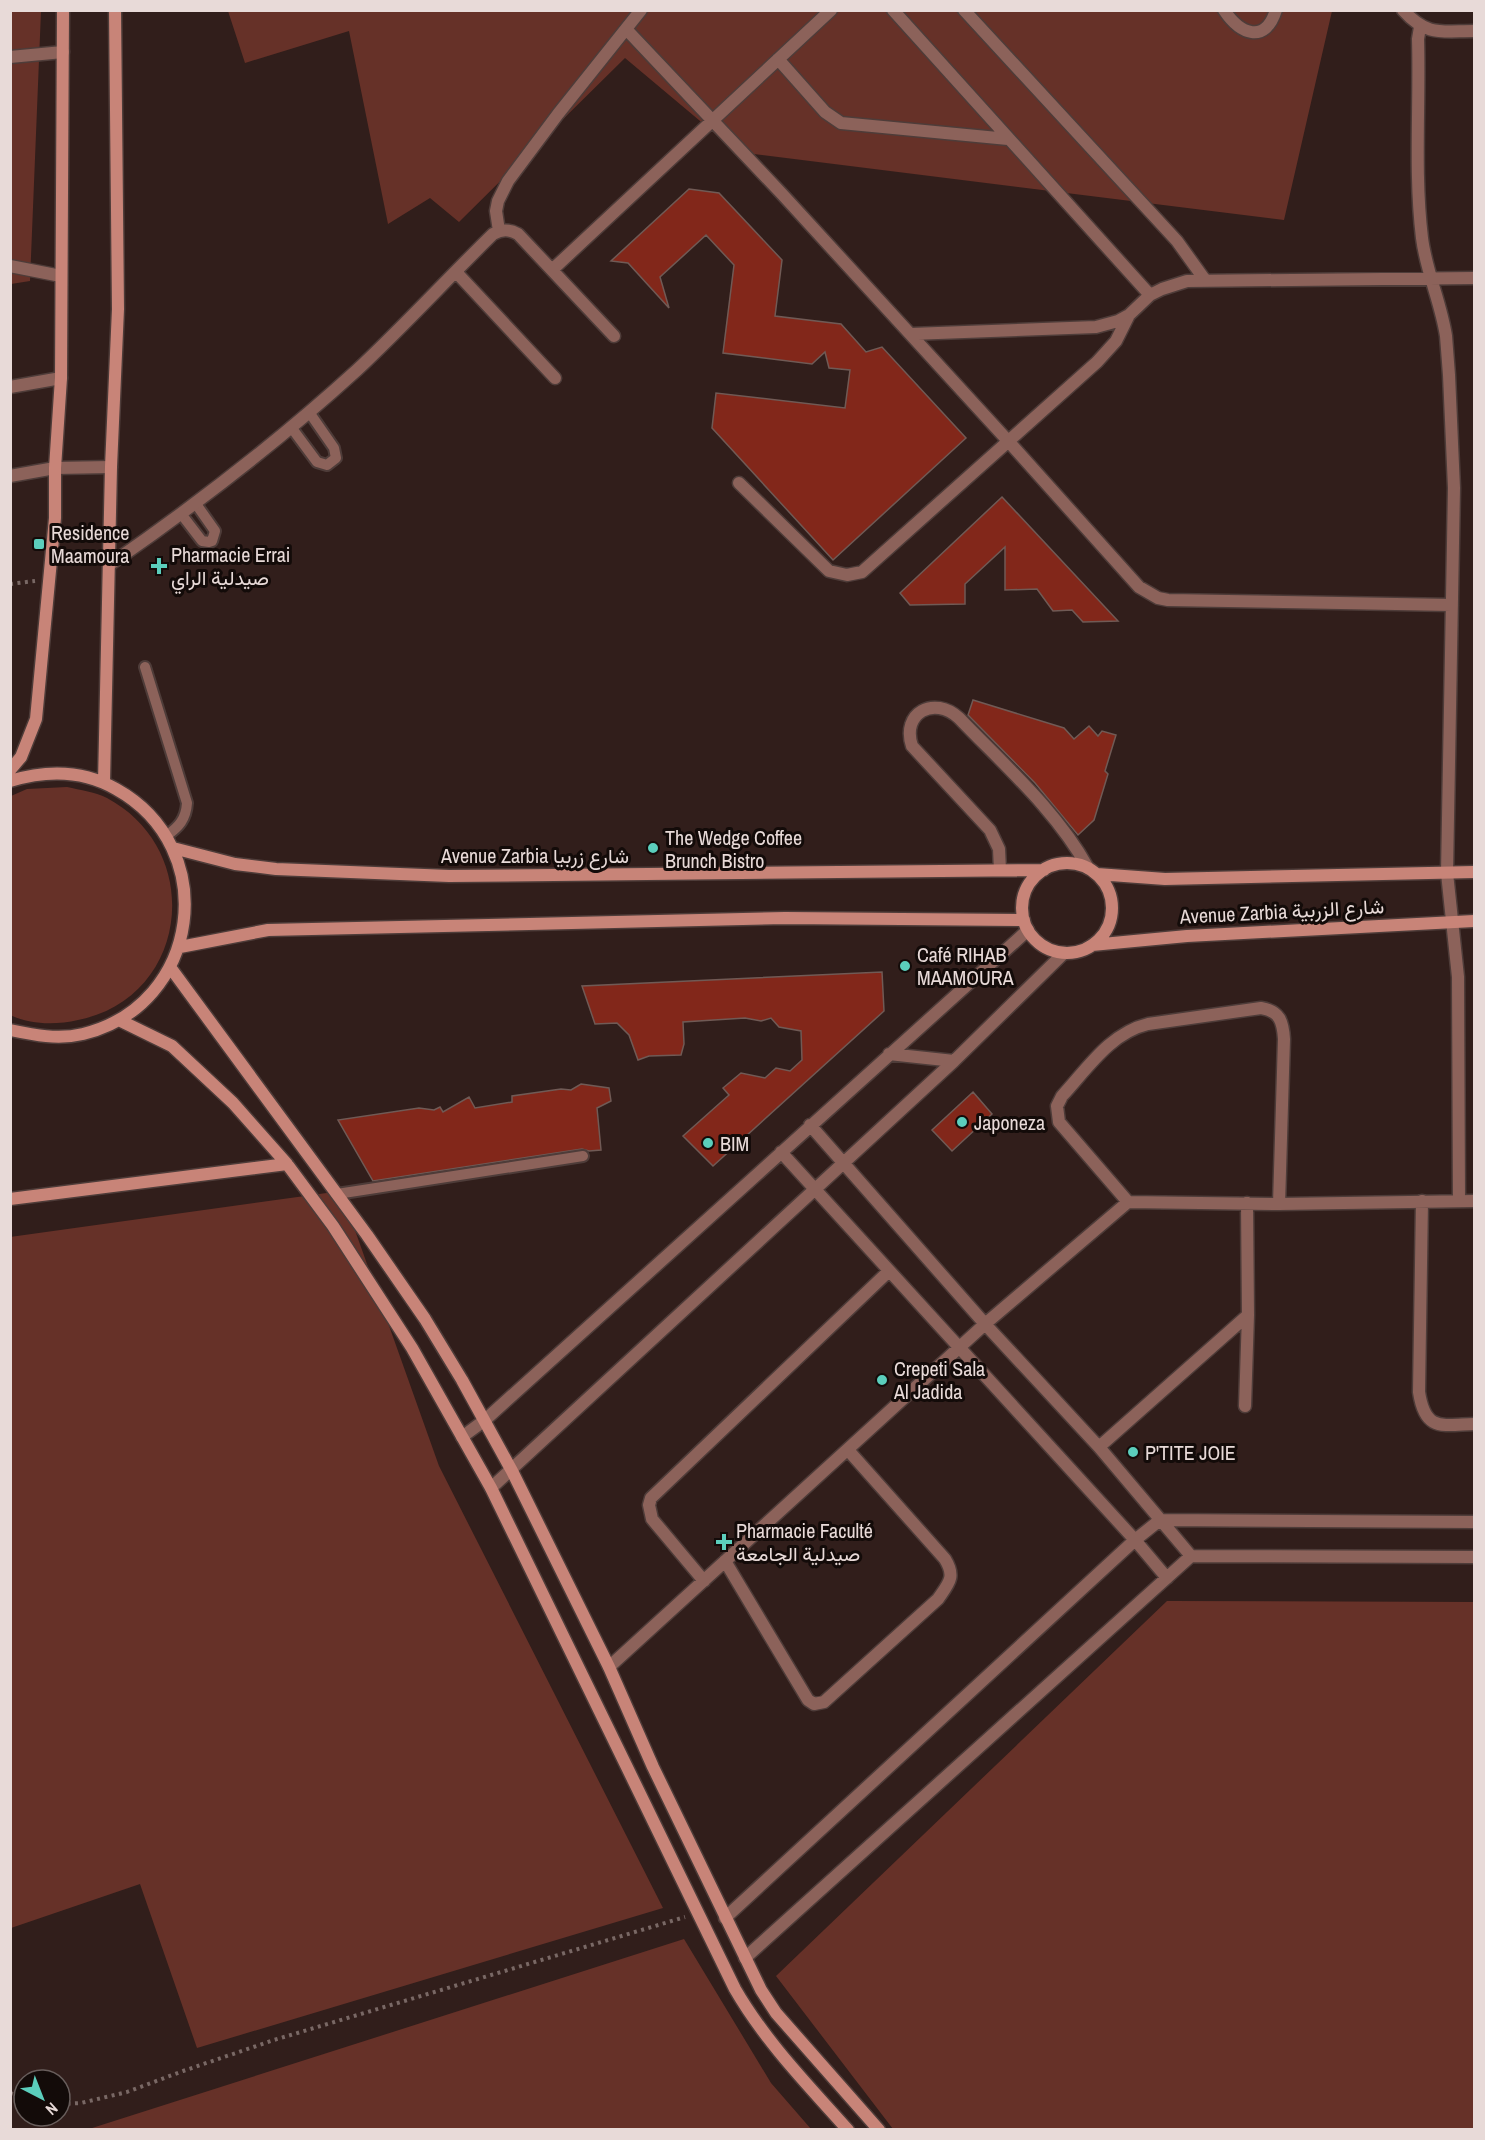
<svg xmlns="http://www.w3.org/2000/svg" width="1485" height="2140" font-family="'Archivo Narrow',Vazirmatn,sans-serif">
<rect width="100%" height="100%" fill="#311e1b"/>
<path fill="#663128" d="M10,11h31l-11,270 -19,3z
M228,11h1104l-48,209 -547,-68 -112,-94 -166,164 -29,-24 -42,26 -39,-193 -104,32z
M67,787c13,3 29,5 40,11 99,53 82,200 -29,222 -22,5 -47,5 -68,-5l1,-219 16,-7z
M341,1191l98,275 224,442 -466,140 -57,-164 -129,44 -1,-691z
M1167,1601l307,1v527h-581l-117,-153z
M684,1939l87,144 40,46h-722z"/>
<path fill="#82271a" stroke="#705a55" stroke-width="1.5" d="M689,189l30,4 63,67 -7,56 66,8 25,28 16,-5 84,91 -133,122 -121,-132 4,-35 129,15 5,-38 -21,-2 -4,-16 -13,12 -89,-11 11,-88 -28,-30 -46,42 9,31 -41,-45 -17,-2z
M1002,497l116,124 -35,1 -11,-12 -19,1 -16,-22 -32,1v-43l-40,37v20l-55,1 -10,-12z
M973,700l91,28 10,11 15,-13 9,10 4,-5 14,4 -11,36 3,3 -14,46 -16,15 -43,-52 -67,-68z
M882,972l2,39 -171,155 -30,-30 46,-41 -6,-7 18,-15 24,5 11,-10 14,3 12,-11 -1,-29 -22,-4 -8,-9 -10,3 -16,-3 -62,4 1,22 -3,11 -32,1 -11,4 -9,-25 -12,-12 -22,1 -13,-38z
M581,1084l28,4 2,13 -14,7 4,42 -12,1 -7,-2 -209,32 -35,-61 81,-12 15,2 6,-3 3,5 26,-15 6,11 37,-6v-6l49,-7 10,1z
M973,1092l19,22 -40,37 -20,-21z"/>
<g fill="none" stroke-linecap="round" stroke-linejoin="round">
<defs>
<path id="lane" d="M291,427l26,35 10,3 9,-7 -2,-10 -25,-36
M182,515l20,26 7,1 3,-1 3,-10 -19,-27
M145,667l42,136c-1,16 -8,24 -21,33
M337,1194l246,-38"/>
<path id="street" d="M893,10l257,285
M964,10l213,231 28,39
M1224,10c16,24 41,35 52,0
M1403,10c24,27 39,21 71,21
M1420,27l-2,12c2,66 -4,133 4,199 4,33 19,65 24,98l3,39 5,113 -7,385 11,104 1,223
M626,29l156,165 227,248 130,145 19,11 10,2 284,5
M10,57l53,-5
M778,59l47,53 16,11 167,16
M499,231l-3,-20 2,-10 10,-20 50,-67 83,-104
M10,266l51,10
M552,270l279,-260
M456,272l99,106
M911,334l185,-7 22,-6 11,-6 21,-20 12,-6 25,-8 287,-3
M10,387l51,-9
M10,476l45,-8 56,-1
M739,483l90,88 18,4 15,-3 235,-210 19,-21 13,-26
M109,565c87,-60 170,-124 248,-195 47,-44 90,-91 136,-136 9,-5 16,-5 25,0l96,102
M1000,870l-1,-21 -9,-19 -78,-84c-11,-33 22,-51 47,-28 45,47 97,92 129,150
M889,1054l65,7
M810,1125l175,199 114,123 92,109
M781,1152l354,388 32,38
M1422,1201l-3,191c6,40 23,33 55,32
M1128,1202l-69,-80 -2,-16 5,-10c25,-27 48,-63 86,-72l113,-16c19,3 22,14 23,31l-5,165
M1245,1406l3,-91
M462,1437l23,-17 543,-490
M1099,1447l149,-132 -1,-112
M491,1488l463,-427 110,-108
M725,1561l83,139 6,4 10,-2 114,-103c11,-16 18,-22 7,-40l-97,-109
M704,1581l-52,-62 -3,-14 2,-7 238,-227
M609,1667l376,-343 143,-122 151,2 195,-3
M725,1918l410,-378 25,-20 314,2
M745,1958l446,-402 283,1"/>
<path id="secondary" d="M10,770l11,-13 15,-38 19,-201v-50l6,-90 2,-368
M10,781c36,-11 73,-11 106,8 106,59 85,216 -33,245 -25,6 -49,1 -73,-4
M104,782l7,-315 7,-158 -3,-299
M173,848l62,16 41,5 173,7 595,-6
M1022 908a45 45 0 1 1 90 0a45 45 0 1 1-90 0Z
M1097,874l68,5 309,-7
M1092,945l95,-9 287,-15
M180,947l88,-17 517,-12 239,2
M170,967l197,268 58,84 37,61 50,91 97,196 44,100 108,223 15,23 103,117
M119,1020l53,26 61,57 54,61 46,62 79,122 79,140 244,501c30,52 72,95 113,141
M10,1199l277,-35"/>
</defs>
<use href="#lane" stroke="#4e3c39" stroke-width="14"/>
<use href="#street" stroke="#4e3c39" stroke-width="15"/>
<use href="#secondary" stroke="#4e3c39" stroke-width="15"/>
<path stroke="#796865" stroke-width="4" stroke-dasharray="3 4.5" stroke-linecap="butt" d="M10,584l25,-3
M10,2093l14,4
M60,2104l21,-1 46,-11 56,-21 91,-31 411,-123"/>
<use href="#lane" stroke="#8c625a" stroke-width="10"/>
<use href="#street" stroke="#8c625a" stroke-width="12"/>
<use href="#secondary" stroke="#c88478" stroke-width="12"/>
</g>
<g fill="#5bcebc" stroke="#130b09" stroke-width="2">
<rect x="33" y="538" width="12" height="12" rx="3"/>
<path d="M156 557h6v6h6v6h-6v6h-6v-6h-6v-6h6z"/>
<circle cx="653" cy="848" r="6"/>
<circle cx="905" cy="966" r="6"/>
<circle cx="962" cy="1122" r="6"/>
<circle cx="708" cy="1143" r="6"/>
<circle cx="882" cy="1380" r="6"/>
<circle cx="1133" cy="1452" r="6"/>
<path d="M721 1533h6v6h6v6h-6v6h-6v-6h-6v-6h6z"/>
</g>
<g text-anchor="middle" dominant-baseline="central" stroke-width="6" stroke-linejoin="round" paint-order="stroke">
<g font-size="20" fill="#e8dad8" stroke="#130b09" text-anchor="start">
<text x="51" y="532">Residence<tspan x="51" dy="23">Maamoura</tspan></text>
<text x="171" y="554">Pharmacie Errai<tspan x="171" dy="23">صيدلية الراي</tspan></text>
<text x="665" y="837">The Wedge Coffee<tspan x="665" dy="23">Brunch Bistro</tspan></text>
<text x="917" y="954">Café RIHAB<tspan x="917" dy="23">MAAMOURA</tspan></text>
<text x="974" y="1122">Japoneza</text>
<text x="720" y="1143">BIM</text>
<text x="894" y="1368">Crepeti Sala<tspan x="894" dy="23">Al Jadida</tspan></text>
<text x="1145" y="1452">P'TITE JOIE</text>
<text x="736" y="1530">Pharmacie Faculté<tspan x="736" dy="23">صيدلية الجامعة</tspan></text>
</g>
<g font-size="20" fill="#e8dad8" stroke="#130b09">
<text x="535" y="855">Avenue Zarbia شارع زربيا</text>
<text transform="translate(1282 911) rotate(-3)">Avenue Zarbia شارع الزربية</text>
</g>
</g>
<rect width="1485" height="2140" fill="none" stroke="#e8dad8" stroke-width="24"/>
<g transform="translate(42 2098) rotate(138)"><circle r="28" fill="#130b09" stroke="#685e5c" stroke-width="1.5"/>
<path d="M0-4.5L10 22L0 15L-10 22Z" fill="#5bcebc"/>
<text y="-9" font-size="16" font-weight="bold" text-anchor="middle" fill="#e8dad8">N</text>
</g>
</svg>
